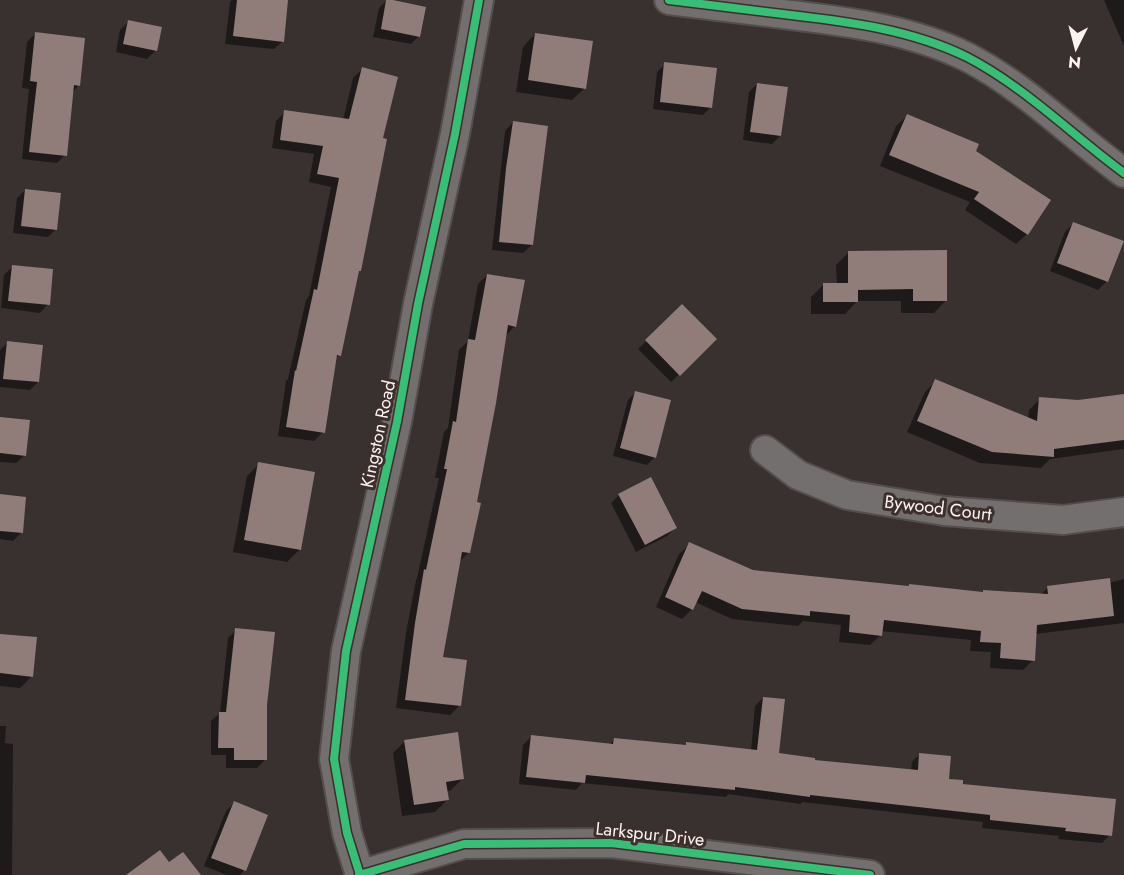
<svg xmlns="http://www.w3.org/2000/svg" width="1124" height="875" font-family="Jost,sans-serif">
<rect width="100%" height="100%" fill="#383130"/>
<path fill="#0007" d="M232,0h55l-4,41 -9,8 -49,-5 5,-42z
M387,0l32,36 -8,8 -38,-7 6,-29z
M1104,0h20v46z
M128,22l27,29 -8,8 -31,-7 4,-22z
M35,34l44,51 -7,8 -7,62 -8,8 -35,-4 7,-70 -7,-1 5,-46z
M535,34l50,54 -13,12 -56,-8 7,-45z
M665,64l46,43 -8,8 -50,-6 4,-37z
M362,69l19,70 -24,133 -18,83 -4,4 -12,73 -9,9 -36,-5 8,-55 2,-2 18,-79 3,-4 22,-109 -22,-5 5,-28 -42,-6 4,-27 9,-9 58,8 10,-42z
M757,84l23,52 -8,8 -29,-4 6,-48z
M907,116l67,36 53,82 -11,10 -51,-34 5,-8 -90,-36 16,-40z
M513,122l19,123 -9,8 -31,-3 13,-119z
M25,190l31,39 -8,8 -35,-4 4,-35z
M1073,224l49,18 -16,40 -8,8 -48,-19 15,-39z
M849,252l97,48 -12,13h-33v-12h-44l-12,13h-34v-17l12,-12h14l-1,-20z
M12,267l36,37 -8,9 -39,-5 3,-33z
M487,275l28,51 -10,10 -30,167 -7,50 -10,10 -17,95 19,47 -10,10 -54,-7 10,-75 10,-53 1,-2 22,-100h-4l9,-46 4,-4 11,-78 9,-9 10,-57z
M682,306l33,33 -44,43 -33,-33z
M7,343l31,39 -8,8 -30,-3v-37z
M936,381l92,38 1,-9 11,-11 38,3 46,-6v53l-74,10 -9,9 -61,-5 -73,-31 18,-40z
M636,392l19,65 -8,8 -34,-9 15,-56z
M0,418l25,37 -9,8 -16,-1z
M259,464l54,10 -14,76 -12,12 -54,-10 14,-76z
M619,495l56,33 -8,8 -31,16 -25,-49z
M0,496l21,37 -8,8 -13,-2z
M690,544l63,27 228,22 3,-2 57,4 7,-8 61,-4 15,-4v44l-89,11 -2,26 -10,10 -33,-2 1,-16 -21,-1 1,-11 -90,-9v4l-11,10 -31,-3 2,-17 -38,-4 -5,5 -66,-7 -37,-17 -3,7 -10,10 -26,-12 23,-53z
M236,630l30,75 -1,55 -8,8h-31v-13h-15v-34l9,-8 8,-75z
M0,635l32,41 -12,12 -20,-2z
M763,698l14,56 36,7 98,10 1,-9 8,-8 27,26 163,55 -8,8 -44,-4 1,-3 -77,-8 1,-6 -181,-20 -1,2 -73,-10 -2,3 -144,-14 -6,7 -57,-6 4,-39 8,-8 78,8 6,-6 69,8 3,-3 64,7 4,-45z
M0,726h6l-1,17 8,1 -1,131h-12z
M405,741l57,38 -12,12h-4l1,9 -12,12 -33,4 -9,-63z
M234,803l32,13 -22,54 -4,5h-13l-23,-9 22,-55z"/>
<path fill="#907c78" d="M237,0h51l-4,42 -51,-6z
M386,0h7l33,7 -6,30 -39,-8z
M128,20l34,7 -5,24 -34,-7z
M35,32l50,6 -5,48 -6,-1 -7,71 -38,-4 8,-70 -7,-1z
M535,33l58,8 -7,48 -58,-9z
M664,62l53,6 -5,40 -52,-6z
M362,67l36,10 -15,61 4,1 -26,132h-2l-18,85 -4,-1 -12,78 -39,-6 9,-57 1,1 18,-82 3,1 22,-112 -22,-4 6,-28 -43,-6 4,-30 65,9z
M757,83l31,4 -7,49 -31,-4z
M907,114l72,30 -3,7 75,49 -23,35 -54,-36 5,-7 -90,-37z
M513,121l35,5 -15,119 -34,-3 7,-74z
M25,189l36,4 -4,37 -36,-4z
M1073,222l51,19 -16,41 -51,-19z
M947,250v51h-34v-12l-55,1v12h-35v-19h25v-32z
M12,265l41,4 -3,36 -42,-4z
M487,274l38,6 -9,47 -8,-2 -12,78 -19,99 4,1 -11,50 -8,-1 -19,105 24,3 -6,46 -56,-6 10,-77 9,-54 2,1 21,-101h-3l9,-48 3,1 12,-83 7,1z
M682,304l35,35 -37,37 -35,-36z
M7,341l36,4 -4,37 -36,-3z
M935,379l102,42 2,-24 39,3 46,-6v46l-70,9v8l-62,-5 -75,-31z
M635,391l36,9 -15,58 -36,-10z
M0,417l30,3 -4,36 -26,-3z
M258,462l57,10 -14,78 -57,-10z
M651,477l26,51 -32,17 -27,-51z
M0,494l26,3 -3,36 -23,-2z
M689,542l64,28 156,16v-2l74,8v-2l65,4 -1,-8 63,-8 4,38 -77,9 -2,36 -35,-3 1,-15 -21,-1 1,-11 -97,-11 -2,16 -33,-4 1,-17 -40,-4v5l-68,-7 -40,-18 -9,19 -28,-13z
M235,628l40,4 -8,73v55h-33v-12h-16l1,-36h7z
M0,634l37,3 -4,40 -33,-4z
M763,697l22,2 -6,54 36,5v2l103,10 1,-17 32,3 -2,23 14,1v4l153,15 -4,37 -47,-5 1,-3 -76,-8v-5l-180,-20v2l-75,-10v3l-149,-15 -1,8 -59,-6 5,-42 82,9 1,-6 72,7v-3l71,8z
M458,732l6,47 -18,3 3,18 -35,5 -10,-65z
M234,801l34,14 -22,56 -35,-13z
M160,850l9,12 14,-10 18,23h-75z"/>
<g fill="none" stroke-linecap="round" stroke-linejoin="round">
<defs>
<path id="minor" d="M669,0c41,5 81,10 122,15 60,7 121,15 176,42 58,30 105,78 157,116
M765,450l33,25 49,20 97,16 119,9 61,-8
M359,875l105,-31 147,-1 259,32
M360,875l-13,-42 -13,-74 12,-108 51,-229 21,-118 37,-170 24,-134"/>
</defs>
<use href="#minor" stroke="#534d4c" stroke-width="32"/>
<use href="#minor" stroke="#726f6e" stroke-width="28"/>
<defs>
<path id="cycleway" d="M669,0c41,5 81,10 122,15 60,7 121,15 176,42 58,30 105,78 157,116
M359,875l105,-31 147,-1 259,32
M360,875l-13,-42 -13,-74 12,-108 51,-229 21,-118 37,-170 24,-134"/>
</defs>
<use href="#cycleway" stroke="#3c2f2c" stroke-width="11"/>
<use href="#cycleway" stroke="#3abd76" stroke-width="8"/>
</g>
<g text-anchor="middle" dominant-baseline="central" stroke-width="6" stroke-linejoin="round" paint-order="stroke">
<g font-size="18" fill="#fcf3f1" stroke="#3c2f2c">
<text transform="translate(378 434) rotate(-78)">Kingston Road</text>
<text transform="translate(938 508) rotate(7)">Bywood Court</text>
<text transform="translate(650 834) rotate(6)">Larkspur Drive</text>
</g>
</g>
<g transform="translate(1076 48) rotate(186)" stroke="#3c2f2c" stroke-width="4.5" paint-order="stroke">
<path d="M0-4.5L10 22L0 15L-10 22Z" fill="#fcf3f1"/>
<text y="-9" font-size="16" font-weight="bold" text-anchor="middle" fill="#fcf3f1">N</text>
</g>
</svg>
